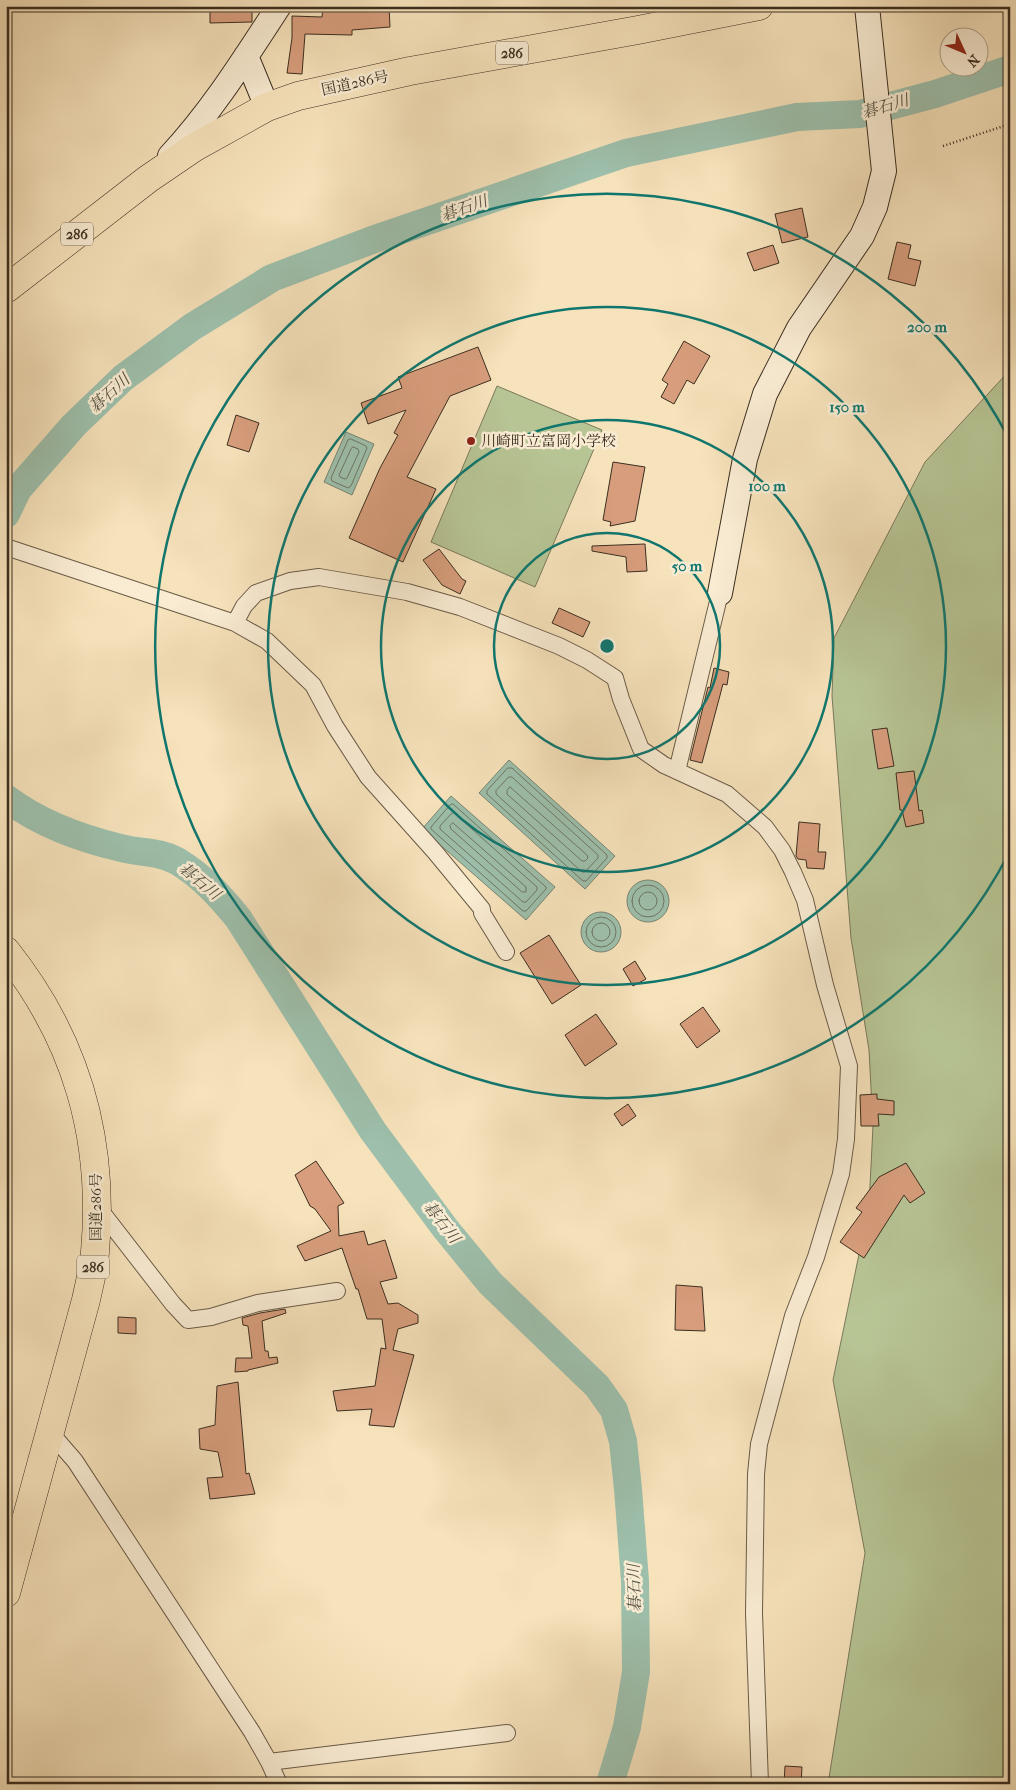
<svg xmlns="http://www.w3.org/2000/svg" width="1016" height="1790" font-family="'IM FELL French Canon','Noto Serif JP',serif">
<rect width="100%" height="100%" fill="#f6e2bb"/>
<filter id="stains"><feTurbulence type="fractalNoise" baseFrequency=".004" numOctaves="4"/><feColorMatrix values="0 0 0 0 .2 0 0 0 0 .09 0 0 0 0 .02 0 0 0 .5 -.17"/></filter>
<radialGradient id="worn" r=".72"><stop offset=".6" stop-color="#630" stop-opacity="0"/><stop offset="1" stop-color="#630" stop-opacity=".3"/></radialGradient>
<path fill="#b7c494" stroke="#79795a" d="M1010,370v1414h-182l37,-231 -32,-173 36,-174 4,-80 -4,-76 -18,-112 -19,-242 2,-58 91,-176z
M497,386l105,44 -67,157 -104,-45z"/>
<path fill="#9dbfab" stroke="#768573" d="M346,432l28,12 -22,51 -28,-13z
M509,760l106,96 -30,33 -106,-96z
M451,796l104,91 -29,33 -104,-91z
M627 901a21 21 0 1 1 42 0a21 21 0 1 1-42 0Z
M581 932a20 20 0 1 1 40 0a20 20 0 1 1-40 0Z"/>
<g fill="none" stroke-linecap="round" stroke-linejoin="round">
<path stroke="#6c7666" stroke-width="1" d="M351,439l15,7 1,2 -16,38 -3,2 -16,-7 -1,-3 17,-38z
M353,447l5,2 1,3 -12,26 -2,1 -5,-2 -1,-2 12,-26z
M508,768h4l95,87v3l-21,23h-3l-96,-87v-3z
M509,777h3l86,78v3l-13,14h-3l-86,-78v-3z
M510,787l77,68 1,3 -3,3h-3l-75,-67v-3z
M453,804l93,83v2l-20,22h-3l-92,-82v-2l19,-22z
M454,813l83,74v3l-11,12h-3l-83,-73v-3l11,-12z
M453,823l73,64v5h-4l-71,-63 -1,-3z
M632 901a16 16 0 1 1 32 0a16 16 0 1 1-32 0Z
M639 901a9 9 0 1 1 18 0a9 9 0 1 1-18 0Z
M586 932a15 15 0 1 1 30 0a15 15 0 1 1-30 0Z
M592 932a9 9 0 1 1 18 0a9 9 0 1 1-18 0Z"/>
<path stroke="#9dbfab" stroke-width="28" d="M6,514l12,-25 56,-64 49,-47 69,-51 80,-49 100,-38 254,-87 171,-36 63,-3 75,-20 75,-25
M6,798c34,26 74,40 115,50 19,5 38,3 56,13 25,15 43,35 61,57l135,213 72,97 45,55 107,103 17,24 9,31 5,48 7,92 1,91 -9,55 -17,57"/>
</g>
<path fill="#d79d7c" stroke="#3b2e20" d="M323,6h66l1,21 -38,3v5l-47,-1 -3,40 -15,-1 5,-35v-22l30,1z
M252,9v13l-42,1v-13z
M802,208l6,29 -26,6 -7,-29z
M897,242l14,3 -3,13 13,3 -6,25 -27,-7z
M773,245l6,18 -25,8 -7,-18z
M684,341l26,15 -16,28 -7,-4 -13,24 -13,-7 7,-13 -6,-4z
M478,347l13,33 -41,16 -43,81 29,12 -33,73 -54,-24 31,-70 18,-33 -4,-2 12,-23 -38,14 -7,-21 41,-15 -4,-11z
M236,415l23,8 -10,29 -22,-7z
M613,462l32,5 -10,54 -25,5 1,-4 -8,-2z
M645,544l2,27 -20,1 -1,-15 -34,-6v-5z
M439,549l23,30 4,2 -6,13 -18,-9 -19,-25z
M559,608l31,14 -7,15 -31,-14z
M714,668l15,4 -2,13 -4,-1 -21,79 -12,-3 18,-73 2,1z
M887,728l7,38 -16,3 -6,-39z
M914,771l5,40 3,-1 2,13 -18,4 -4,-17h-2l-4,-37z
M799,822l21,2 -2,28h8l-2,17 -17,-1 -1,-8 -8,-1 -2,-3z
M549,935l32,50 -29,19 -32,-51z
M635,961l11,18 -13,7 -10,-17z
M703,1007l17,24 -23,17 -17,-24z
M596,1014l21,30 -32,22 -20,-31z
M877,1094v5l17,2v14l-16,-1 1,12h-18l-1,-31z
M628,1104l8,12 -14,10 -8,-12z
M316,1161l28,42 -6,3 1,30 25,-5 4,14 17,-5 12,38 -17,4 8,22 10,-1 20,12v8l-20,6 -5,21 21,5 -20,72 -25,-2 3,-16 -35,2 -4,-20 42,-5 6,-38 5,1 -4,-30h-15l-9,-30h-2l-14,-41 -37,13 -8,-15 34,-15 -16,-22 -5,-3 -15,-31z
M906,1163l19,30 -15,10 -6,-8 -40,63 -24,-16 22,-30 -6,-4 23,-31z
M676,1285l26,2 3,44 -30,-1z
M285,1309l1,4 -24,8 3,30h3l1,7 8,-1 1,6 -30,7v1l-13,1 1,-14h16l-4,-32 -5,-1 -1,-7 18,-5z
M118,1317l18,1v16l-18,-1z
M238,1382l8,92 3,-1 6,21 -45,5 -3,-21 16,-1 -5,-25 -18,-3 -1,-20 16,-4 2,-39z
M785,1766l17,1 -1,17h-17z"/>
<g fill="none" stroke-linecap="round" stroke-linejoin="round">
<defs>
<path id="street" d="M6,547l229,76 32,18 46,44 22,41 33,51 67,75 47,57v4l24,39
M235,623l9,-17 12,-13 34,-12 29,-4 88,15 53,15 99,39 28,14 28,18 6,21 20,50 23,16 63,29 38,33 17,23 11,22 12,28 20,85 24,81 -3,73 -5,35 -25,83 -23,59 -34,128 -3,30 -2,139 6,171
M677,771l43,-178
M97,1206l76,98 15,16 23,-3 47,-14 79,-12
M49,1431l26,30 177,271 17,30 10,22
M269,1762l238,-29"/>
<path id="secondary" d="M246,56l21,51
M170,156c42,-45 75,-98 109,-150
M720,593l25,-134 20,-65 34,-66 63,-92 13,-29 9,-36 -17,-165"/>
<path id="highway" d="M6,289l142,-110 47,-32 72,-40 31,-11 112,-25 228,-41 121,-24
M6,951c71,89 99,188 89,301 -1,16 -6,33 -9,48l-80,293"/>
</defs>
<use href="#street" stroke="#6a5b47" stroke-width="18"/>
<use href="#secondary" stroke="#3b2e20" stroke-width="26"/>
<use href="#highway" stroke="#3b2e20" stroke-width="29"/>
<path stroke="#3b2e20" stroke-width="2.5" stroke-dasharray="1 2.5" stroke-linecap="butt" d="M943,146l67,-22"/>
<use href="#street" stroke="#f9ecd3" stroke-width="16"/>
<use href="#secondary" stroke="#f9ecd3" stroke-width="24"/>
<use href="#highway" stroke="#f6e2bb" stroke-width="28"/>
</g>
<g fill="none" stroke="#0f766e" stroke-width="2.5">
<circle cx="607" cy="646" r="113"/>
<circle cx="607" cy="646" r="226"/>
<circle cx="607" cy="646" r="339"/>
<path d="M1010 851A452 452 0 1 1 1010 441"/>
</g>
<circle fill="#8f2418" stroke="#f9ecd3" stroke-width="2" cx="471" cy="441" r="5"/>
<g text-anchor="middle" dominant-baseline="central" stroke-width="5" stroke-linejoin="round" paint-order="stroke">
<g fill="#f9ecd3" stroke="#746756" stroke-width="1">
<rect x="496" y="41.5" width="32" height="23" rx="4"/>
<rect x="61" y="222.5" width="32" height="23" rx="4"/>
<rect x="77" y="1255.5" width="32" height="23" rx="4"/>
</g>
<g font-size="14" font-weight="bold" fill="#3b2e20">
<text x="512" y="53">286</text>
<text x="77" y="234">286</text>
<text x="93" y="1267">286</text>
</g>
<g font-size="15" fill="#3b2e20" stroke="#f9ecd3">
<text transform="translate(355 83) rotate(-12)">国道286号</text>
<text transform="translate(96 1207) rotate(-90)">国道286号</text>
</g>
<g font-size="15" fill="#3b2e20" stroke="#f9ecd3" text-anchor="start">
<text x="481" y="441">川崎町立富岡小学校</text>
</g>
<g font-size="16" font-style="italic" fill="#545243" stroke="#f9ecd3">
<text transform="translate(885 106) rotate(-16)">碁石川</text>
<text transform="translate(464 208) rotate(-19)">碁石川</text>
<text transform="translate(109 393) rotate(-42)">碁石川</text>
<text transform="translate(200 881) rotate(40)">碁石川</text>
<text transform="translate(442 1222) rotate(52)">碁石川</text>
<text transform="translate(634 1588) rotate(-92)">碁石川</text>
</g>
</g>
<circle cx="607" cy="646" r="8" fill="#0f766e" stroke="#f9ecd3" stroke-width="2.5"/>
<g font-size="15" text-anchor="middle" font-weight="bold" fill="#0f766e" stroke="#f9ecd3" stroke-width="5" stroke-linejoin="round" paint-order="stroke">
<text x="927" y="332">200 m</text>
<text x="847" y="412">150 m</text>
<text x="767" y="491">100 m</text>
<text x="687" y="571">50 m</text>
</g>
<rect width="1016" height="1790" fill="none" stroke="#f6e2bb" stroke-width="25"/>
<rect x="8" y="8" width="1001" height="1775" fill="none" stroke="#3b2e20" stroke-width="2.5"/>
<rect x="12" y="12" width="991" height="1765" fill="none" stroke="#3b2e20"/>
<g transform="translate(964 52) rotate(134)"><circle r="24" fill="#f9ecd3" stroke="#ada08b"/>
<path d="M0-4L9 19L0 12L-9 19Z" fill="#8f2418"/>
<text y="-8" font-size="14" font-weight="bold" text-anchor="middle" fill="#3b2e20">N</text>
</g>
<rect width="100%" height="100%" filter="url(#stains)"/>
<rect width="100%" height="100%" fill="url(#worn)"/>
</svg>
